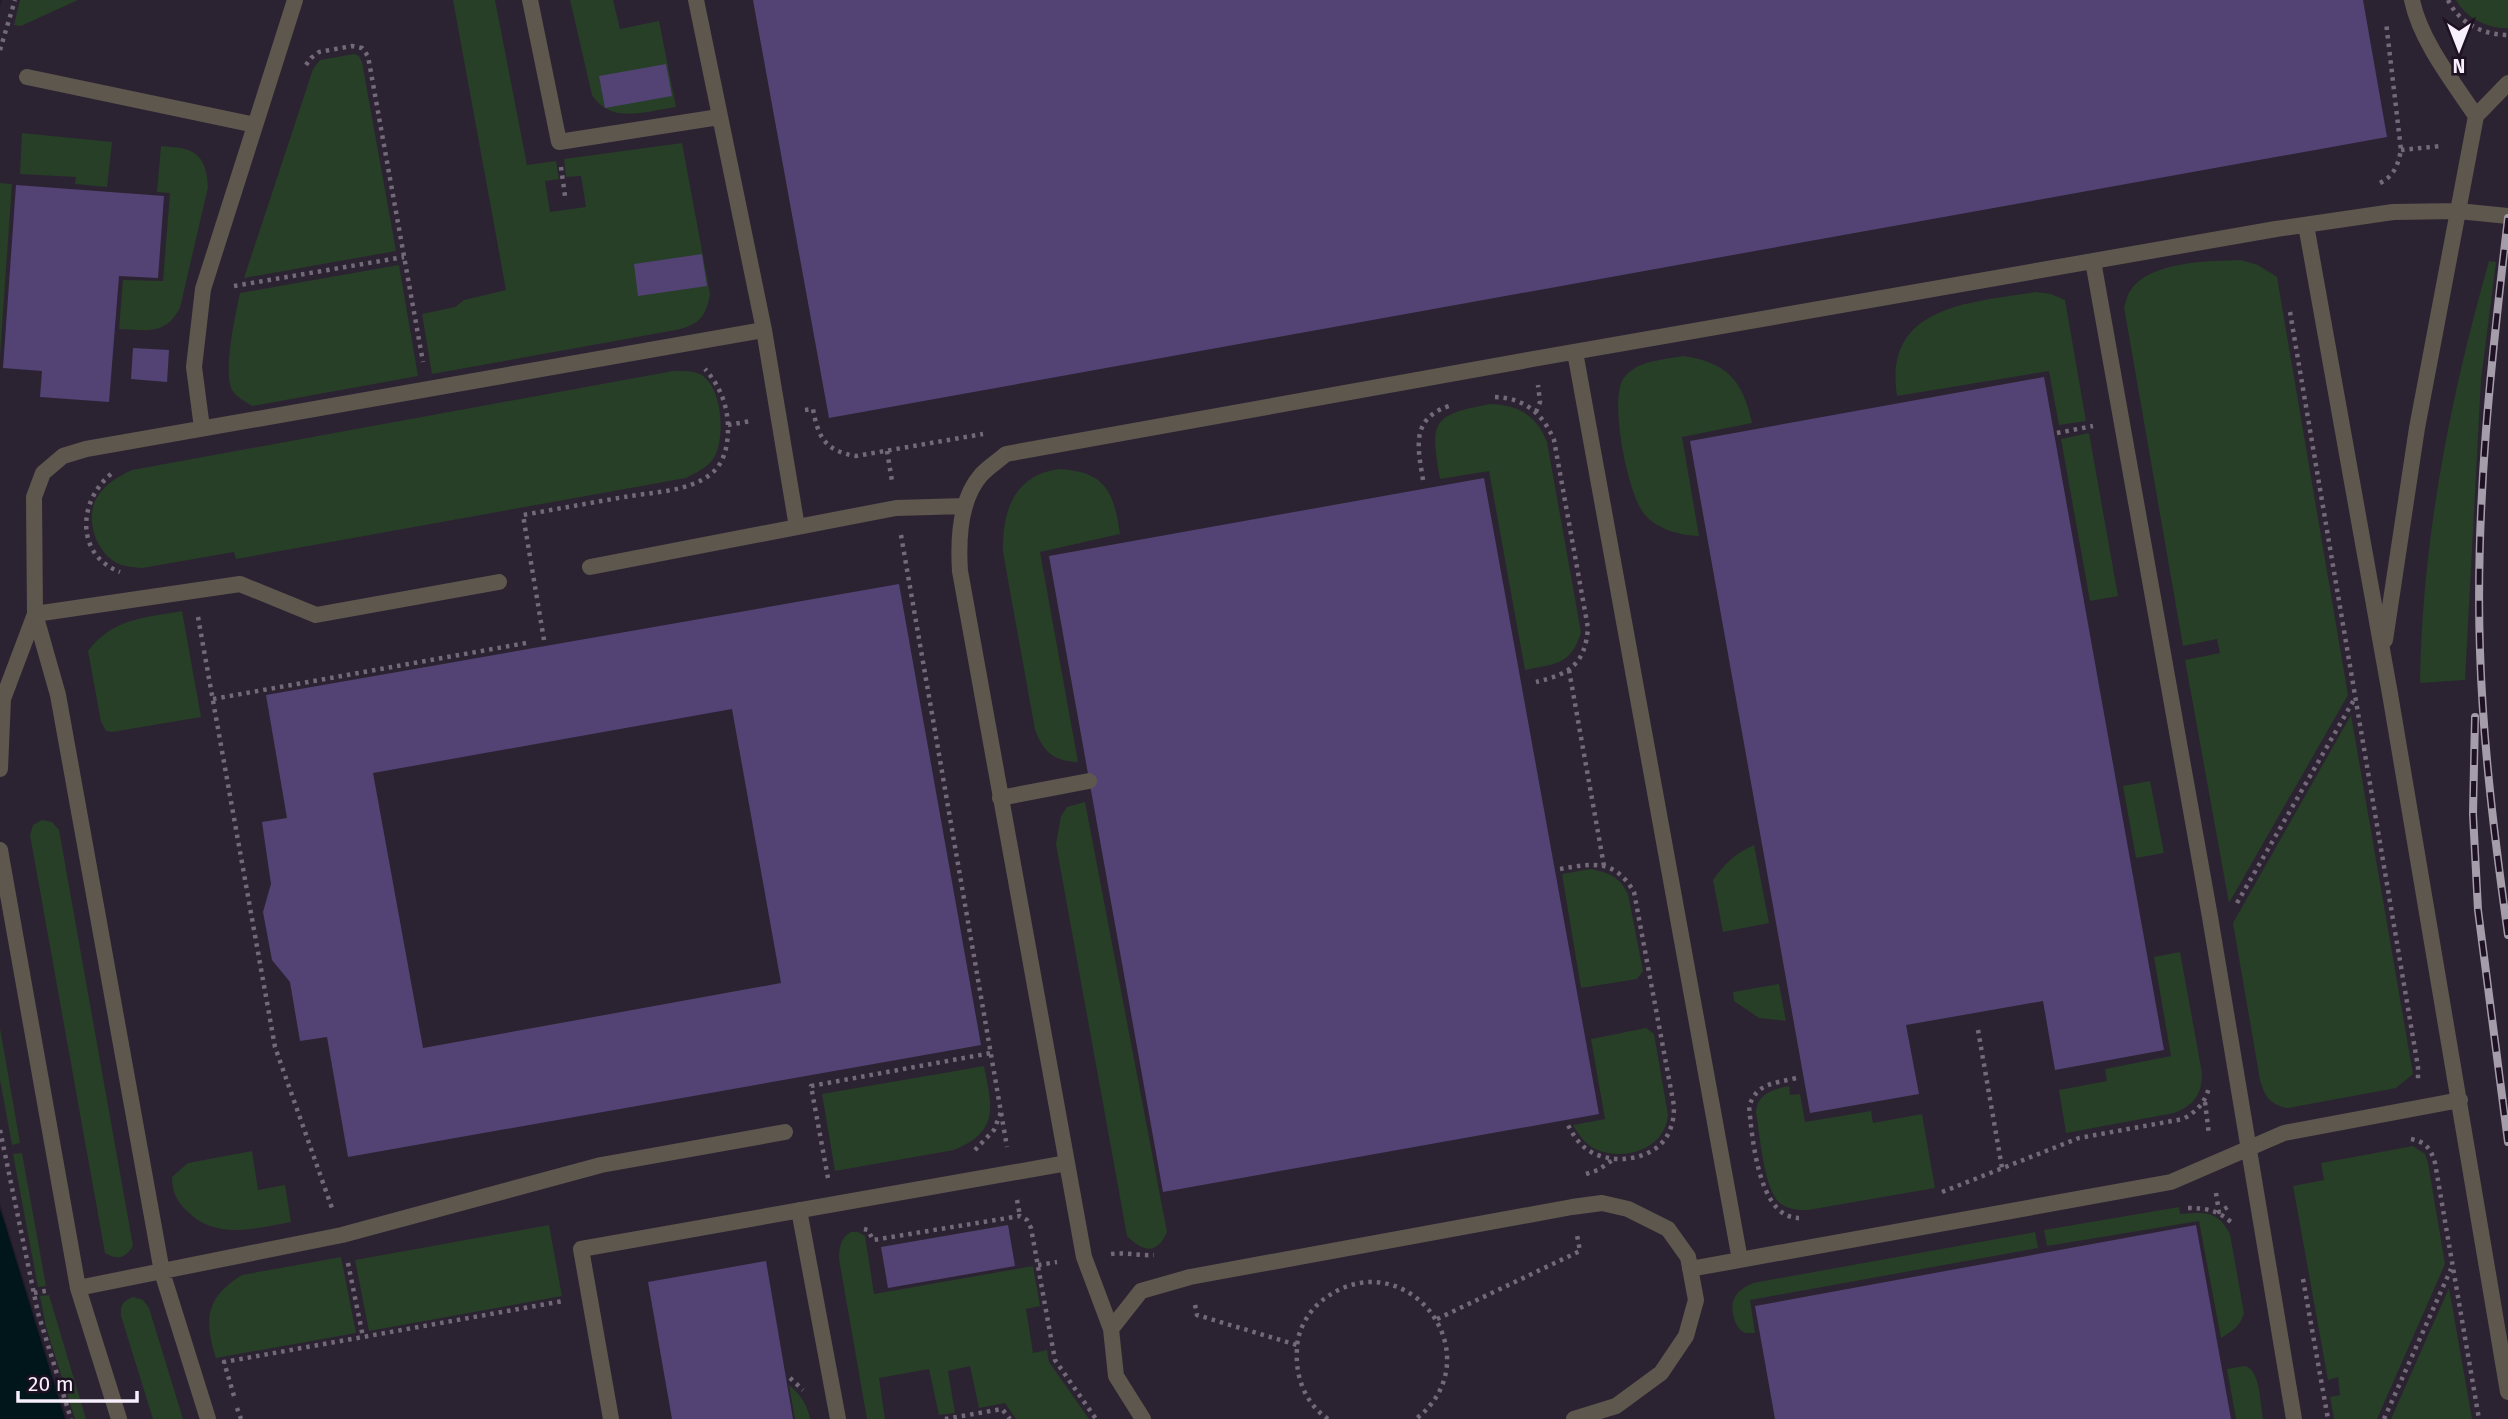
<svg xmlns="http://www.w3.org/2000/svg" width="2508" height="1419" font-family="'Fira Sans',sans-serif">
<rect width="100%" height="100%" fill="#261a2d"/>
<path fill="#2c2332" d="M2,0h2506v1419h-2441l-67,-216v-1196z"/>
<path fill="#273e27" d="M20,0h58l-57,26 -7,-1z
M453,0h42l32,165 29,-4 3,18 -14,2 5,31 36,-5 -5,-31 -15,1 -2,-18 118,-16 28,151c-4,23 -11,31 -34,36l-244,44 -10,-60 33,-7 9,-7 42,-10z
M570,0h43l7,29 39,-8 17,86c-30,4 -65,18 -84,-12z
M2456,0h52v28c-20,1 -42,-10 -52,-28z
M354,54l5,2 3,6 34,189 -152,27 69,-209 7,-9z
M22,133l90,9 -5,45 -32,-3 1,-7 -56,-3z
M161,146c32,2 45,6 47,41l-28,121c-15,28 -33,22 -61,21l4,-49 40,1 7,-88 -13,-1z
M0,183l12,1 -12,171z
M2241,260l17,5 19,12 71,418 -119,208 -44,-243 35,-7 -3,-14 -34,7 -59,-339c2,-5 3,-12 6,-16 19,-30 79,-30 111,-31z
M2489,261l7,1 -15,118 -16,300 -45,3c2,-143 30,-285 69,-422z
M399,265l19,111 -166,30c-7,-5 -18,-10 -21,-18 -7,-21 4,-72 9,-95z
M2036,292l15,2 14,6 21,121 -27,4 -10,-54 -152,25c-14,-91 73,-93 139,-104z
M1683,356c43,6 60,24 69,67l-70,14 17,99c-20,-1 -40,-6 -54,-21 -17,-19 -36,-114 -22,-136 13,-19 40,-19 60,-23z
M673,371c8,0 18,-1 27,3 23,12 26,66 13,85 -6,9 -18,14 -27,19l-450,81 -2,-7 -92,16c-9,-1 -19,-1 -27,-6 -20,-12 -30,-44 -18,-65 8,-13 22,-21 35,-27z
M1490,404c29,1 46,11 57,38l34,190c-9,33 -27,32 -56,38l-36,-199 -49,8c-10,-58 -9,-64 50,-75z
M2089,433l29,163 -28,5 -29,-162z
M1060,469c46,3 54,23 60,65l-80,18 38,210c-24,-1 -34,-9 -43,-32l-32,-178c-1,-42 12,-78 57,-83z
M182,611l19,106 -89,15 -6,-1 -5,-9 -13,-71c25,-33 56,-33 94,-40z
M2351,715l62,359 -17,14 -108,20c-18,-3 -23,-11 -28,-28l-27,-157z
M2150,781l14,72 -28,5 -13,-72z
M1085,802l82,430c-10,23 -24,20 -40,4l-71,-392 5,-28 6,-9z
M42,820l10,2 7,8 74,416c-8,13 -16,14 -28,7l-75,-418 3,-10z
M1754,845l15,78 -46,9 -10,-52c11,-16 23,-27 41,-35z
M1590,869c18,3 30,8 38,25l15,77 -6,8 -56,9 -19,-114z
M2180,952l22,121c0,22 -8,32 -28,40l-108,20 -7,-43 48,-9 -2,-12 66,-13 -17,-99z
M1779,984l7,37 -27,-3 -25,-17 -1,-9z
M0,1028l20,115 -8,2 -12,-65z
M1646,1028l8,6 14,81c-3,34 -43,47 -73,34 -10,-5 -16,-14 -22,-24l32,-6 -14,-80z
M984,1066c8,41 16,65 -30,84l-119,21 -13,-77z
M1789,1086l1,9 10,-1 5,28 66,-11 2,12 49,-9 13,74 -127,22c-9,0 -18,0 -27,-6 -17,-12 -21,-69 -25,-91 1,-19 15,-23 33,-27z
M2413,1146l12,8 3,9 17,101 -68,155h-43l-4,-22 10,-2 -2,-18 -10,3 -35,-194 31,-6 -3,-17z
M252,1151l6,39 27,-5 6,37c-35,6 -75,19 -104,-11 -11,-10 -15,-20 -15,-34l16,-14z
M22,1153l24,133 -8,1 -25,-133z
M2179,1207l1,7c24,-2 38,-4 50,20l14,79c-4,14 -12,18 -23,25l-22,-117 -152,25 -3,-16z
M549,1225l13,71 -193,35 -14,-71z
M851,1232h7l7,4 9,58 159,-28 7,40 -14,3 7,44 14,-3 2,12 40,57h-73l-11,-16 -26,5 -9,-42 -22,5 7,42 -16,2 -10,-46 -50,9 6,41h-18l-28,-160c0,-11 2,-22 12,-27z
M2035,1232l3,16 -288,52 5,33h-10c-8,-5 -10,-10 -12,-19 -3,-17 5,-24 20,-31z
M341,1257l15,76 -140,25c-12,-38 -11,-60 26,-83z
M2449,1288l23,131h-81z
M49,1295l37,124h-11l-29,-92 -6,-31z
M133,1297l10,3 6,8 34,111h-30l-32,-103c-1,-11 2,-15 12,-19z
M2245,1366c16,5 15,38 18,53h-27l-9,-50z
M789,1385c12,10 18,19 21,34h-15z"/>
<path fill="#00161a" d="M0,1209l5,15 60,195h-65z"/>
<path fill="#524374" fill-rule="evenodd" d="M753,0h1610l24,137 -1558,281z
M666,64l6,32 -67,12 -6,-32z
M16,185l148,11 -6,82 -39,-2 -10,126 -69,-5 2,-26 -39,-3z
M702,254l5,32 -69,10 -4,-32z
M133,348l36,2 -2,32 -36,-3z
M2044,377l120,673 -109,20 -12,-69 -137,24 13,69 -109,19 -120,-672z
M1484,478l115,636 -436,78 -114,-636z
M899,584l82,461 -633,112 -21,-120 -27,4 -10,-59 -18,-22 -9,-48 8,-28 -9,-62 25,-4 -21,-123zM732,709l49,274 -358,65 -50,-275z
M1008,1225l7,41 -127,22 -7,-41z
M2196,1225l35,194h-456l-20,-113z
M766,1261l27,158h-121l-24,-137z"/>
<g fill="none" stroke-linecap="round" stroke-linejoin="round">
<path stroke="#736979" stroke-width="4.5" stroke-dasharray="3.5 5" stroke-linecap="butt" d="M2448,0c11,23 35,35 60,35
M0,50l15,-50
M306,65l5,-7 8,-6 33,-6 10,2 6,8 55,306
M2401,150l40,-4
M561,167l4,29
M2380,183c14,-7 18,-18 21,-33l-15,-128
M234,286l170,-29
M2290,312l128,755v13
M1495,397c30,1 48,17 59,43l34,188c-3,36 -18,46 -52,54
M805,410l8,-1c5,29 13,42 43,47l127,-22
M1536,412l4,-10 -2,-17
M728,425l23,-4
M2057,433l36,-7
M887,451l5,30
M111,474c-33,27 -36,81 9,98
M1423,480c-5,-32 -13,-61 26,-74
M901,535l106,612
M198,617l77,430 58,164
M544,640l-21,-125c34,-6 67,-12 101,-18 28,-5 66,-5 88,-24 13,-11 16,-29 16,-45 0,-22 -8,-42 -23,-59
M1569,670l35,196
M213,699l313,-56
M1560,869c33,-6 55,-10 74,23l40,214c0,9 -1,18 -5,26 -13,30 -62,35 -85,15 -7,-6 -12,-14 -16,-22
M2237,903l118,-205
M1978,1030l24,138
M1796,1078c-22,6 -38,4 -47,28 3,30 9,112 50,112
M2205,1102l4,33
M0,1130l38,183 33,106
M2411,1139c15,3 20,10 24,24l44,256
M975,1150l19,-20 7,-18
M1586,1174l12,-4 16,-11
M828,1178l-17,-92 180,-33
M1942,1192l137,-54 104,-19c14,-8 21,-15 26,-31
M2216,1193l3,19 12,-7
M1017,1200l3,16
M2188,1208c18,0 29,2 43,14
M864,1229l4,1 5,10 147,-24 7,4 4,8 24,132 41,59
M1111,1254c15,-2 28,2 43,1
M348,1263l15,74
M1038,1265l19,-3
M2303,1279l25,140
M34,1293l16,-3
M1195,1305l2,10 100,30
M1437,1319l143,-68 -3,-16
M790,1378l13,12
M234,1396l-10,-34 339,-61
M237,1408l4,11
M945,1419l57,-10 8,10
M1328,1419c-23,-16 -33,-42 -31,-70 0,-19 12,-39 27,-50 82,-61 172,57 92,120
M2384,1419l67,-150"/>
<path stroke="#5e574e" stroke-width="16" d="M530,0l29,142 160,-25
M696,0l68,330 33,197
M27,77l228,48
M2476,116l32,-33
M2306,225l84,469 118,698
M2093,261l117,656 84,502
M1575,352l165,908
M202,428l-8,-61 9,-78 92,-289
M590,567l306,-59 69,-2
M2385,640l32,-212 59,-312c-23,-34 -56,-76 -64,-116
M0,769l3,-70 32,-85 205,-30 76,31 183,-33
M1000,798l89,-17
M0,850l78,438 41,131
M799,1210l39,209
M1690,1269l481,-87 113,-49 176,-33
M78,1288l264,-53 259,-70 184,-33
M1111,1329l30,-38 49,-14 382,-70 30,-4 26,6 40,20 20,28 8,43 -10,36 -25,37 -45,33 -42,13
M208,1419l-46,-147 -104,-577 -23,-81 -1,-117 9,-24 20,-17 23,-7 678,-119
M611,1419l-30,-170 486,-86
M1143,1419l-27,-43 -5,-47 -27,-72 -124,-686c-2,-31 -1,-71 21,-96 7,-8 17,-14 25,-21l527,-95 743,-130 117,-17 65,-1 50,5"/>
<defs>
<path id="rail" d="M2508,218c-17,144 -33,288 -28,433 3,95 15,190 28,284
M2475,717l-2,97 5,96 30,232"/>
</defs>
<use href="#rail" stroke="#a69dab" stroke-width="8"/>
<use href="#rail" stroke="#1d1123" stroke-width="5" stroke-dasharray="16" stroke-linecap="butt"/>
</g>
<g transform="translate(2459 49) rotate(180)" stroke="#1d1123" stroke-width="5" paint-order="stroke">
<path d="M0-5L12 26L0 18L-12 26Z" fill="#f7effb"/>
<text y="-10" font-size="19" font-weight="bold" text-anchor="middle" fill="#f7effb">N</text>
</g>
<path d="M18 1391v10h119v-10" fill="none" stroke="#f7effb" stroke-width="3.5"/>
<text x="28" y="1391" font-size="21" fill="#f7effb" stroke="#1d1123" stroke-width="5" paint-order="stroke">20 m</text>
</svg>
